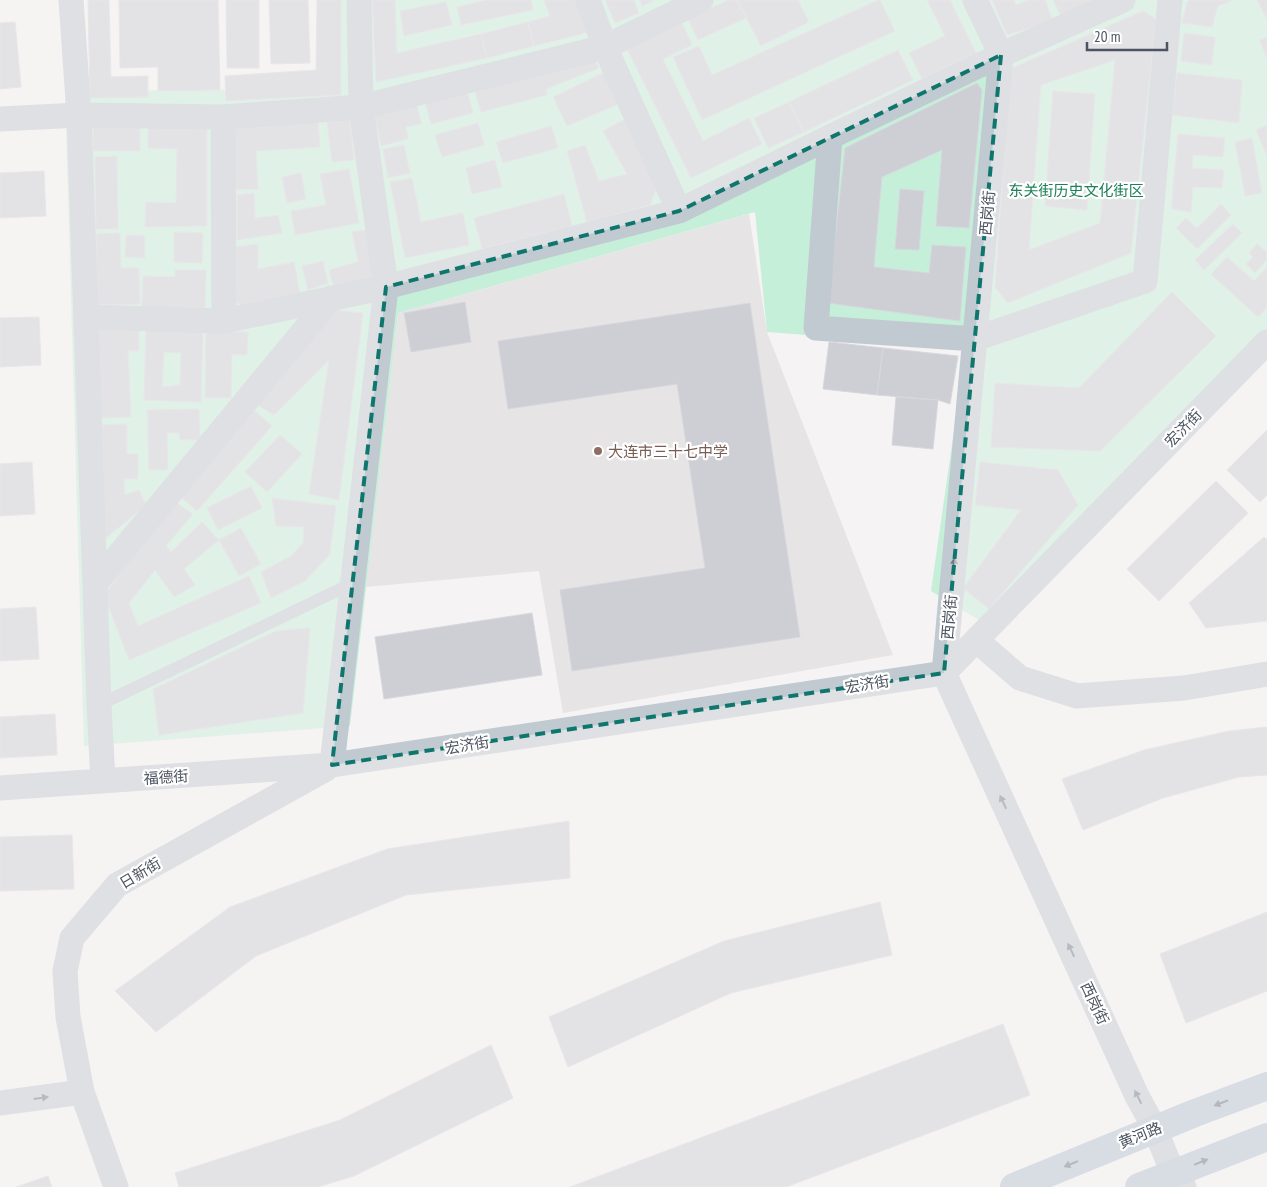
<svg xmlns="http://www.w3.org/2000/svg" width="1267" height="1187" font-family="'PT Sans Narrow','Noto Sans SC',sans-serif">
<rect width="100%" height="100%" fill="#f5f3f3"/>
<path fill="#e6e4e5" d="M749,214l18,118 126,323 -330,58 -24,-142 -173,16 32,-274z"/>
<path fill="#c5efd9" d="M335,0h932v359l-268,273 -68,-41 35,-244 -199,-15 -12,-120 -357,101 -48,413 -266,20 -19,-655 267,-2z"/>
<path fill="#cdcfd5" stroke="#d7d8de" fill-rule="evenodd" d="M88,0h21l2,77 37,-1v21l-58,1z
M119,0h99l2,90 -62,1v-24l-38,1z
M226,0h33v68h-32z
M269,0h39l2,63 -39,1z
M317,0h24v95l-115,6 -1,-25 91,-6z
M372,0h23l2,53 84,-19 6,24 -111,24z
M486,0h45l2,10 -72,15 -4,-18z
M544,0h32l13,32 -55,14 -6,-24 22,-6z
M605,0h29l5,13 -24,10z
M640,0h15l-13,6z
M728,0h9l9,18 -48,22 -10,-21z
M737,0h61l11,22 -48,24z
M878,0h2l15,31 -193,89 -29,-63 26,-11 13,29z
M927,0h23l26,53 -54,26 -13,-26 36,-17z
M992,0h22l2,5 12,-5h17l8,21 -46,14z
M1053,0h43l-35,16z
M1189,0h45l-16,6 -6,21 -30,-4 5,-21z
M1257,0h10v19z
M446,2l6,23 -48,11 -4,-25z
M1143,11l13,8 -25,234 -123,50 -13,-16 15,-218zM1115,60l-15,163 -71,27 12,-165z
M15,22l6,65 -21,2v-66z
M528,22l6,24 -47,12 -6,-24z
M682,23l10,22 -29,14 40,82 46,-23 13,26 -71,34 -64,-129z
M1184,33l31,4 -3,28 -31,-4z
M1267,37v22l-7,-19z
M898,50l15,30 -109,52 -15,-30z
M593,57l6,11 -53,21 1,6 -66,17 -7,-23z
M605,72l16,31 -54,23 -14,-29z
M1177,73l65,7 -3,43 -67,-8z
M977,83l5,7 -13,138 -33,-2 6,-76 -60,27 -8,90 55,6 3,-28 34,2 -6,74 -132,-18 17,-155z
M467,91l6,22 -42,11 -6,-22z
M1053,91l42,3 -8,116 -42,-4z
M789,102l15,30 -36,16 -14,-30z
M417,104l4,20 -15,3 2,12 -27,7 -7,-32z
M318,119l2,28 -64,4 2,38 -22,1 -4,-66z
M625,119l32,68 -7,18 -63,17 -20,-71 18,-6 14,36 28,-7 -24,-43z
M350,120l4,40 -22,2 -5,-40z
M93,123h47v28h-47z
M148,123l59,2v101l-62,1 1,-25 30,1 1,-54 -29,-1z
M478,123l6,22 -42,12 -7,-22z
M1267,125v31l-11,-26z
M551,126l7,22 -55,15 -7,-21z
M1178,134l47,4 -2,19 -30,-2 -1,13 32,2 -2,18 -29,-1 -2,25 -20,-3z
M1252,138l10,55 -17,3 -10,-54z
M404,145l6,28 -22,5 -5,-29z
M117,156l1,73h-22l-1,-72z
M495,160l7,27 -30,7 -6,-26z
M349,169l10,54 -64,12 -4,-24 35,-6 -6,-31z
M44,171l2,45 -46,2v-45z
M301,173l5,26 -19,4 -5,-26z
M412,178l9,44 42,-9 6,32 -64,13 -15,-76z
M900,189l24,2 -5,59 -24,-1z
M254,193l1,25 23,-3 4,18 -45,7v-45z
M564,194l8,32 -90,23 -8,-31z
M1221,204l10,11 -34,34 -21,-21 10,-10 11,10z
M1233,224l9,9 -38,37 -9,-10z
M370,229l7,45 -6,9 -37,6 -5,-19 29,-8 -6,-30z
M174,232l29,1 -1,30 -28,-1z
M120,233l1,35h18l1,36 -43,1 -1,-71z
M126,235l19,1v22l-20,-1z
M258,244v25l36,-7 6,31 -60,12 -6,-5 -1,-53z
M1257,244l10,8v8l-12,13 -9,-9 7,-7 -4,-4z
M1227,257l27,24 13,-14v40l-9,10 -47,-43z
M323,261l5,22 -20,7 -6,-24z
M175,270h31l-1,38 -63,-1 1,-31 32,1z
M1172,292l44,44 -116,115 -109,-4 4,-64 84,5z
M465,302l6,40 -60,10 -7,-39z
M750,303l50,334 -228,34 -12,-81 145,-22 -28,-184 -169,25 -10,-68z
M334,310l29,3 -24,187 -30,-6 20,-134 -55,55 -21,-13z
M39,317l2,48 -41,2v-49z
M139,327v24h-11l3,66 -31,1 -3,-89z
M146,328l57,2 -2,72 -57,-2zM164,352l17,1 -1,32 -18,2z
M206,331l42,1 -1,23h-15l-1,43h-26z
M829,342l54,6 -6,47 -54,-6z
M883,348l75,8 -8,48 -12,-4 -61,-5z
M896,397l42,3 -5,49 -41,-4z
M199,409l1,31h-20l-1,-7h-12l1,37h-19l-2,-60z
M253,409l19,17 -75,85 -19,-16z
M127,424v30h11v25h-14l1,16 14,-5 7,15 -41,34 -3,-114z
M1267,430v65l-7,7 -33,-32z
M280,435l22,19 -35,38 -22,-20z
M32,462l3,52 -35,2v-52z
M980,462l78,8 20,35 -89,104 -26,-21 58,-78 -46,-5z
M1216,481l32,32 -89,88 -32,-32z
M251,486l11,22 -44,22 -11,-22z
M272,498l64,8 -6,48 -25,27 -34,17 -10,-26 30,-16 12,-13 1,-16 -28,-1z
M174,501l19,13 -27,32 5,6 31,-30 17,18 -35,29 11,16 -21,12 -19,-27 -26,33 9,23 111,-50 12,27 -132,57 -25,-65z
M241,528l20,36 -22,12 -20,-36z
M1264,537l3,3v81l-61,7 -17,-25z
M36,607l3,52 -39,2v-52z
M532,613l10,62 -158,24 -9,-62z
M310,628l-7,85 -144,22 -6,-46 123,-58z
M55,714l2,41 -57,3v-41z
M1267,727v48l-28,2 -76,21 -80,32 -21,-51 82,-29 85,-19z
M569,821l1,57 -164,17 -150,61 -100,76 -41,-41 115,-84 157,-58z
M72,835l2,54 -74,2v-54z
M880,902l12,53 -161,38 -163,74 -19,-50 175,-76z
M1267,912v79l-81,32 -26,-69z
M1003,1024l27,71 -244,92h-216z
M491,1045l22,53 -159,78 -36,11h-139l-4,-14 165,-53z
M48,1176l4,11h-36z"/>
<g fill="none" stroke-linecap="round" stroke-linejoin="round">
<path stroke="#c1c9d1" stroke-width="12" d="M99,705l254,-122"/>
<path stroke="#c1c9d1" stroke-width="25" d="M71,0l8,115 20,590 4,76
M588,0l17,47 74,164
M975,0l26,55 -57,618 193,423 18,33 18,44 11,14
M223,117l1,204
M0,119l79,-4 144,2 138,-10 244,-60 96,-47
M830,137l-14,191 159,11 170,-58 25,-281
M86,317l138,4 162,-34 293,-76 151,-74 171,-82 122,-55
M95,584l236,-286
M976,640l44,38 57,18 107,-8 83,-14
M332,765l54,-478 -25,-180 -2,-107
M0,788l332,-23 612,-92 323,-331
M0,1103l82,-11
M116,1187l-34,-95 -14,-75 -3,-46 7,-33 45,-53 209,-116"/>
<path stroke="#b4c0d0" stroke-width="28" d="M1014,1187l181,-74 72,-27
M1139,1187l128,-50"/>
</g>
<defs><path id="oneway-solid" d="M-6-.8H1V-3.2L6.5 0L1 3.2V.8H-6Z" transform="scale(1.25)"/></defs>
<g fill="#6e7782">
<use href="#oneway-solid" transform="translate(954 565) rotate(-85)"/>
<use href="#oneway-solid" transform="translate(1003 802) rotate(-115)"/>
<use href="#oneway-solid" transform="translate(1071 950) rotate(-115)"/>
<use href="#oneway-solid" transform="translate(1138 1097) rotate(-116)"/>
<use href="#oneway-solid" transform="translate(41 1098) rotate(-8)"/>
</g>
<g fill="#656f7c">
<use href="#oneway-solid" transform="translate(1221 1103) rotate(159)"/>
<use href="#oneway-solid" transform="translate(1201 1162) rotate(-22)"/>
<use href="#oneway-solid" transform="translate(1071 1164) rotate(158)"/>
</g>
<path d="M0 0H1267V1187H0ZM1001,55l-57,618 -612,92 54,-478 293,-76z" fill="#f5f3f3" fill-opacity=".55" fill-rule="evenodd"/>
<path fill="none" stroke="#0f766e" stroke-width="4" stroke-dasharray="10 6" stroke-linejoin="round" d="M1001,55l-57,618 -612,92 54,-478 293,-76z"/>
<circle fill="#8d6e63" stroke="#fff" stroke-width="2" cx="598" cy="451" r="5"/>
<g text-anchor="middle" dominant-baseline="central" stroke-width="4.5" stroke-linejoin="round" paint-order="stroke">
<g font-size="15" fill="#1c8157" stroke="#fff">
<text x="1076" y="190">东关街历史文化街区</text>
</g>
<g font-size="15" fill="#4b5460" stroke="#fff">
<text transform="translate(987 213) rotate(-85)">西岗街</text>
<text transform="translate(1183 428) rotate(-46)">宏济街</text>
<text transform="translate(949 617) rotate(-85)">西岗街</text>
<text transform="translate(867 684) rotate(-9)">宏济街</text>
<text transform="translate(467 745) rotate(-9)">宏济街</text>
<text transform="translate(166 777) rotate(-4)">福德街</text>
<text transform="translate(140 873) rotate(-31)">日新街</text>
<text transform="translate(1095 1003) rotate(65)">西岗街</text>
<text transform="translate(1140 1135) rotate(-22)">黄河路</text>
</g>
<g font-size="15" fill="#785e54" stroke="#fff" text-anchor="start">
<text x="608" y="451">大连市三十七中学</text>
</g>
</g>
<path d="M1087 42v8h80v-8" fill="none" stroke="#4b5460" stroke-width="2.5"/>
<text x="1094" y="42" font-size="15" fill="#4b5460" stroke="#ffffff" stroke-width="4" paint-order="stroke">20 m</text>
</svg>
